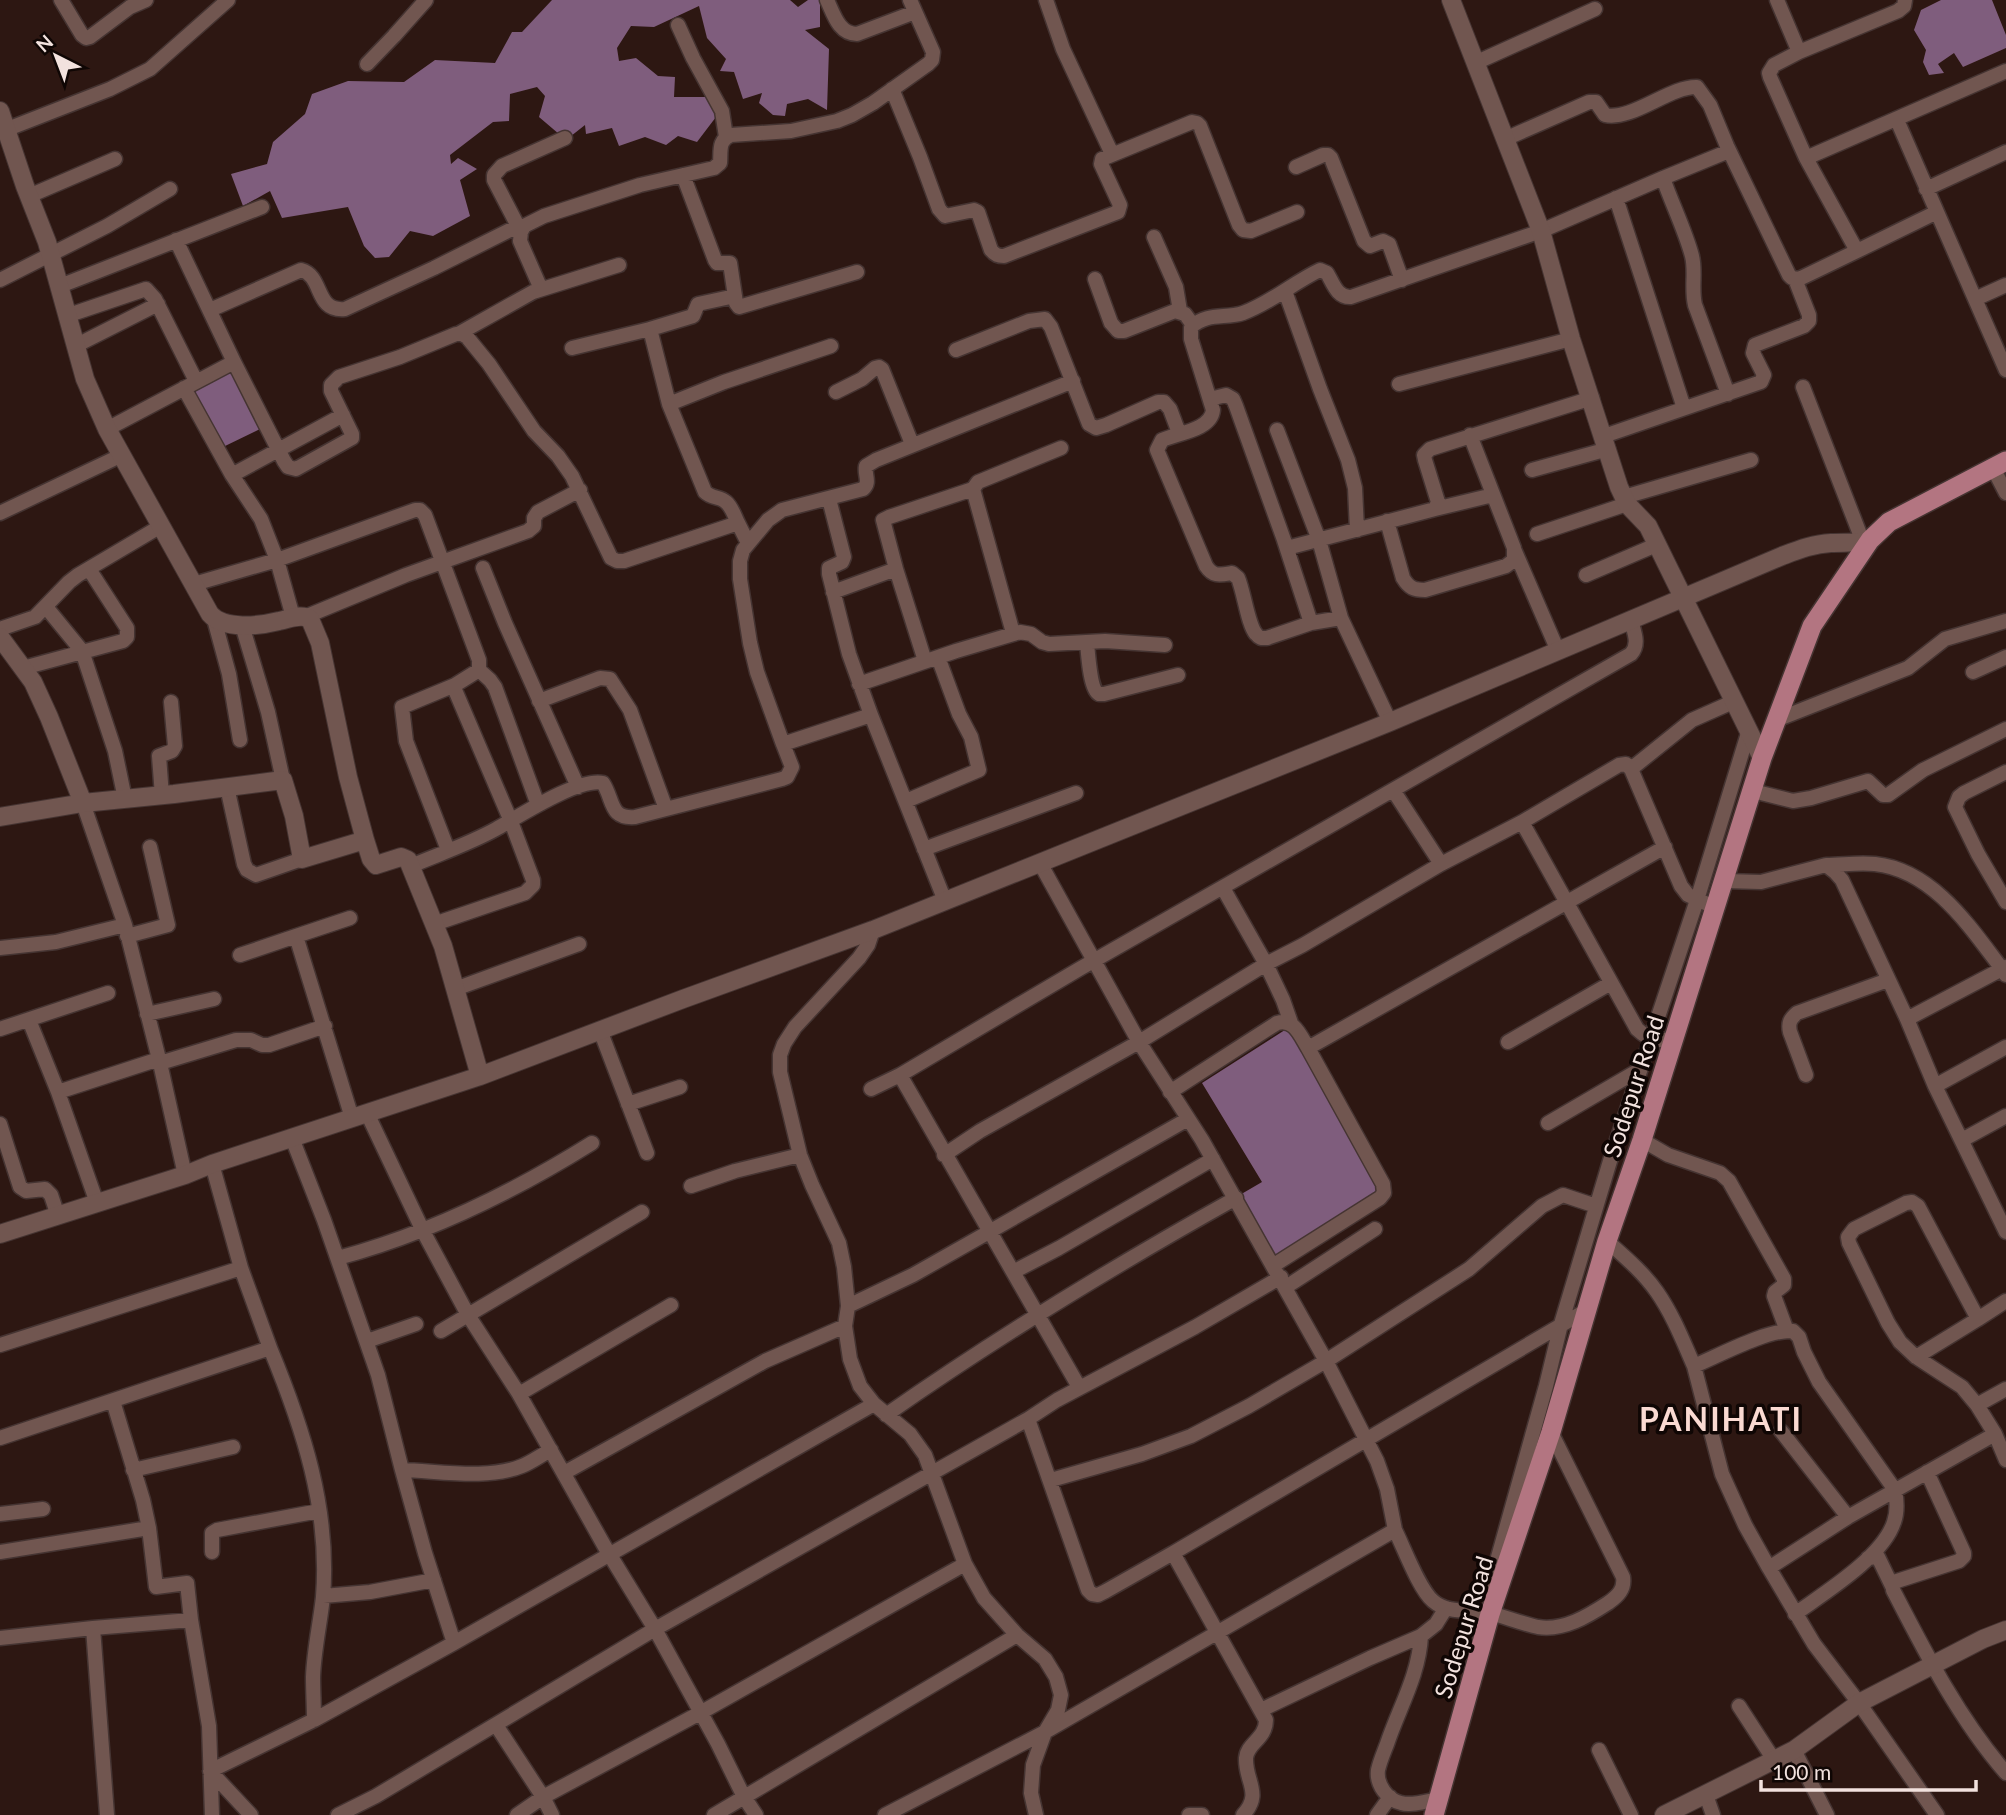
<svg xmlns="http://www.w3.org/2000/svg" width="2006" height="1815" font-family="Lato,sans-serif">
<rect width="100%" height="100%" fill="#2d1712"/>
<path fill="#7f5d7d" d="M552,0h238l8,7 10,-7h12v27l-15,3 24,19 -2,61 -19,-11 -21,5 -2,12 -12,-1 -14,-12 3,-10 -19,6 -9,-27 -14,-1 6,-12 -19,-21 -8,-32 -45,21 -23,-1 -14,22 2,13 17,-3 22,18 17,1 -1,20h35l7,20 -19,25 -19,-6 -12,9 -21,-8 -26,9 -7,-18 -26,6 -1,-9 -19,15 -27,-23 6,-21 -8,-9 -27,7 -1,27 -16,1 -43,33 1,9 7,-6 19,11 -17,11 10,36 -37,20 -23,-5 -21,26 -14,1 -11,-12 -16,-39 -66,11 -12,-27 -27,15 -12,-32 36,-10 6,-22 32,-28 7,-20 36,-13 56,1 31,-22 60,3 17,-31h10z
M1941,0h51l14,35v13l-43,19 -9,-14 -16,11 6,9 -15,2 -6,-13 3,-12 -12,-20 7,-20z
M225,372l16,6 23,49 -41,20 -29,-50 4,-12z
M1288,1028l93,160 -106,74 -37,-66 24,-14 -60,-99z"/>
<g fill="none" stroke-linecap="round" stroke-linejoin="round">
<defs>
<path id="minor" d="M61,0l21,35 4,3 4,-1 40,-30 16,-7
M827,0c7,15 12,34 30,34l58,-22
M1046,0l17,49 49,105
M1777,0l22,52 -25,13 -5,8 1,4 36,81 51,93 80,-39 69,158
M678,25l15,33 29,53 4,26
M1799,52l99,-41 6,-5 1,-6
M1475,63l120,-54
M367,64l27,-28 32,-36
M892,89l28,68 19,52 6,7 29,-6 4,2 13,38c4,5 7,6 13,6l114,-44 2,-7 -19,-41 1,-5 90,-37 5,1 3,3 39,99 4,5 8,1 46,-19
M1897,120l40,92
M5,130l105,-41 40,-20 78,-69
M1505,139l84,-37h7l9,13c27,6 65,-29 92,-28l13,18 17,41 62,129 3,3 7,1 58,-28
M1806,158l200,-87
M1296,167l27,-12h5l3,3 33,83 6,5 13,-5 6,3 13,36
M683,175l32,85 2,3h13l6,40 3,4 118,-35
M1663,178l66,-27
M1926,189l80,-37
M29,196l86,-37
M1616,198l68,210
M521,232l-27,-52v-5l8,-9 63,-28
M1154,237l22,50 4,24
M176,240l58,122
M1095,279l16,44 7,8h6l51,-20 10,3 8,11
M0,280l107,-54 63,-37
M60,286l202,-79
M541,289l-21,-48 1,-9 3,-6 20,-10 96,-31 74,-17 6,-5c1,-12 -2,-23 11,-28l60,-4 46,-10 15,-6 21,-12 55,-39 4,-4 1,-8 -23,-52
M1285,291l35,98 28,71 7,28 2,42
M1975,299l31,-14
M210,310l91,-40c23,6 13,42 44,39l89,-41 84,-42
M69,315l77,-26 9,10 41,82
M650,329l43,-13 5,-12 37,-8
M458,334l75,-42 86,-27
M77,345l81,-41
M572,348l78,-19 19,75 36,88c7,7 15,4 21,10 6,5 9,15 12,21
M956,350l73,-29 16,-2 6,8 38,97 7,4 10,-3 52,-23h6l6,7 9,24
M1399,384l172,-45
M1803,387l60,155
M184,388l48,87 29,44 16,41 -83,24
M836,392l26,-13 13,-11 4,-1 3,2 30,75
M1210,399l16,-4 7,4 3,7 48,134 27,83
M669,404l55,-22 107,-36
M107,429l127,-67 50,99 4,6 8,2 56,-31v-4l-21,-43v-6l8,-8 61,-20 56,-23h6l5,3 22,27 45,67 24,25 14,20 39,82 6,3h7l114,-38 10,20
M1277,430l42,110 22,78
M1604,436l157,-54 3,-7 -11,-22 2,-8 49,-19 5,-5v-6l-14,-36
M1993,468l13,25
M1532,470l76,-21
M232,475l111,-60
M1624,497l127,-37
M829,499l15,58 -2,5 -13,6v6l20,80 22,61
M1435,509l58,-14
M0,513l122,-58
M1387,521l16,57c6,10 11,12 22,12l81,-24 8,-6v-12l-44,-113
M1537,534l90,-30
M1287,548l148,-39 3,-7 -13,-42 -1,-5 6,-6 162,-51
M1514,549l44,102
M483,568l22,55 73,164
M1586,575l70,-30
M833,592l63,-23
M46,607l36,44 33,100 10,48
M307,616l99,-41 122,-44 6,-5v-8l4,-6 42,-22
M293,617l-16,-57 138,-50h5l5,5 54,145v10l-24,15v5l55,129 23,61v5l-8,8 -91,31
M214,619l15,55 11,66
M242,625l26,87 15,68
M0,629l35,-12 34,-35 9,-7 83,-49
M1013,633l-40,-144 5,-7 83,-34
M1087,643c1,9 3,47 12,51 1,0 3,0 5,0l74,-19
M925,661l-29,-92 -13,-49 6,-3 84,-28
M23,668l100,-27 4,-4v-9l-38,-59
M479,670l11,10 5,7 43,118
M1973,672l33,-15
M859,684l97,-33 64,-19 11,2 11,8 7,2 56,-3 60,4
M539,701l61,-23 10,1 20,31 36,99
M1776,720l132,-52 37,-29 61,-18
M1390,722l-49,-104 -30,5 -44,15c-5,0 -7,1 -11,-4 -8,-9 -12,-42 -18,-56l-6,-5c-12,2 -19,4 -26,-7l-49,-116 5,-10c16,-7 49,-10 51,-30l-22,-71v-12c17,-15 34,-8 52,-14 28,-10 51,-31 77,-43l7,3c6,10 10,25 24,24l190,-66 122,-53c9,26 22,52 29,78 4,16 -1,32 3,49l33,89
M783,744l-26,-72 -7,-29 -10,-64v-18l3,-11 25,-30 14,-10 81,-21c8,-7 1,-14 3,-23l10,-6 197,-79
M1631,769l61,-49 43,-19
M2006,772l-42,21 -5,4 -4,10 23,47 28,48
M227,787l17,77 3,6 9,5 46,-16
M1393,790l48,74
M1753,791l40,10 18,-3 57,-17 15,14h5l35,-25 83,-41
M162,796l-3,-40 13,-5 3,-5 -4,-44
M906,801l73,-31 -8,-33 -12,-23 -21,-57
M1522,822l115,207c13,12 20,13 37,9
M924,849l152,-56
M448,850l-42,-109 -4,-34 53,-22
M1040,863l99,179 63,98 124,221 51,100 10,28 8,41
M1826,865c16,0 33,-3 49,-1 58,6 95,63 127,105l4,-2
M411,866c28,-12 58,-22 85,-37 22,-12 83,-52 107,-46 11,17 6,36 32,34l147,-38 5,-2 5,-10 -9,-23 88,-29 74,186
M1725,881l36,1 65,-17 9,7 7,8 65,139 95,-50 4,6
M1223,888l43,76 17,36 8,23
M125,925l35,138 25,112
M873,930l-5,15 -9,13 -64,69 -11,17 -4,11v17l20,83 12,30 27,58 5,24 4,39 -3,20 5,33 10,27 14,18 36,30 15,21 40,109 19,34 33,37 28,24 11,18 5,18 -3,15 -13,22 -12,33 -2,28 5,22
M127,936l41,-11 -18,-78
M296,936l54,-18
M0,948l56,-6 69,-17 -42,-122
M240,955l56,-19 56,182
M455,989l124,-45
M147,1014l67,-15
M1907,1019l28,67 71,146
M29,1020l29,72 39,111
M0,1029l108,-36
M600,1030l47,123
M1508,1042l103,-59
M1308,1048l357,-201
M160,1063l76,-23h15l11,5h7l56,-19
M900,1075l179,312
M1806,1075l-16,-43c-2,-9 0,-13 7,-19l91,-33
M1935,1086l71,-39
M871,1089l29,-14 181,-107 550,-314c9,-10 3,-22 0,-34
M58,1092l101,-33
M1170,1092l107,-69c17,-5 23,12 31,25l75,136 1,9 -4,5 -106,67
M628,1104l52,-17
M367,1113l56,118 45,84 51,79 86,153 50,82 63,115 26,53 12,18
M1548,1123l91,-53
M0,1124l20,63 6,4 19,-2 6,6 7,21
M292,1138l32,82 54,155 24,95c37,1 86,10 120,-4 10,-4 19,-11 29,-16
M1642,1140l26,15 52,18 9,8 55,98v6l-9,7 -1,4 13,35
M1962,1140l44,-24
M944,1155l36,-24 159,-89 127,-78 37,-19 138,-81 81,-42 97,-57 7,-1 5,5 50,117 7,9 28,13
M212,1164l29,104 29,80
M691,1186l44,-15 65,-16
M1607,1241c18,16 36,31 50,51 16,23 26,49 37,74 24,-10 74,-37 99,-35l6,6 5,15 15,30 76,108c2,11 3,21 -1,32 -11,35 -70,71 -99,92
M338,1258c90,-24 174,-65 254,-115
M1013,1272l46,-24 154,-89
M1286,1287l89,-58
M848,1306l65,-31 275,-156
M441,1331l201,-119
M367,1341l49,-17
M0,1345l241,-77
M1916,1357l62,-38
M1694,1366l28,108 23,51 24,43 79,-51 147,-83
M2006,1389l-29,16 18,29 11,26
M519,1394l152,-89
M1977,1405l-15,-18 -46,-30 -16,-15 -12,-19 -39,-80 -1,-6 6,-8 52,-26 6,-1 6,4 60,113 28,-18
M886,1415c113,-79 230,-150 350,-217
M1028,1419l60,171 4,4 6,1 8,-4 67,-38
M1781,1431l67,86
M0,1438l270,-90c33,80 60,161 53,249 -3,27 -9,53 -10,80 0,14 1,28 1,43
M133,1470l100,-23
M402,1470l23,83 29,90
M1927,1472l37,81v3l-5,5 -62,20 -3,2 -1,7c32,62 66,129 113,183
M564,1473l201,-112 80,-35
M1051,1480l91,-26 49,-18 58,-30 77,-45 143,-92 73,-63 21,-11 33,11
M0,1514l43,-5
M149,1528l7,59 31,-4 4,37 18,106 3,89
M0,1552l149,-24 -6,-28 -30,-99
M212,1552v-19l5,-3 102,-19
M1868,1558l10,-1 14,29
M1769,1568l45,76 45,59 78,112
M1488,1593l58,-207 15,-62 49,-163 87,-261 52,-170
M323,1596l47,-4 64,-12
M93,1628l98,-8
M1421,1636c-2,39 -22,72 -34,108 -3,8 -7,17 -9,26 -2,14 9,30 23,33 11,3 26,-2 37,-4
M0,1638l93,-10 14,187
M1739,1706l35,54
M1261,1710l109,-52 51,-22 15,-12 10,-16
M496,1725l47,72 9,18
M1599,1750l32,65
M1794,1750l33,65
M1706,1795l7,20
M251,1815l-41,-44 104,-51 140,-77 420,-239
M338,1815l38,-19 279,-167 373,-210 29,-19 138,-73 86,-50
M517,1815l26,-18 157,-84 265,-149
M714,1815l303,-180
M885,1815l160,-83 350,-202c9,18 24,59 38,71 15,13 35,8 53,11 17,4 34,11 52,15 26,4 50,-11 70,-24 10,-7 17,-14 15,-26l-72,-145
M1189,1815h13
M1243,1815c20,-22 2,-33 3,-57 1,-15 20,-19 20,-38l-93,-167 414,-243
M1377,1815l13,-18"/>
<path id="tertiary" d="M1451,0l90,231 30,108 48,148 8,17 21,22 114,232
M0,111l25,75 22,56 38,137 22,50 103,185c14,16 49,12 69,7 11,-2 22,-8 31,-2l10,24 28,134 17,63
M0,637l33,45 16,35 34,86
M0,817l83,-14 91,-9 109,-14 11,36 8,43 63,-19 6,19 5,6 25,-8 7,3 35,86 37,130
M0,1234l185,-59 27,-11 268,-88 203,-77 190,-69 517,-208 392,-166c16,-6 31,-12 49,-13 13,-1 26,1 39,-3
M1664,1815l130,-65 65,-47 124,-64 23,-9"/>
<path id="primary" d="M1434,1815l56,-201 61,-182 56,-191 35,-101 120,-382 50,-132 58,-86 19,-18 117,-61"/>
</defs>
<use href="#minor" stroke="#453432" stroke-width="17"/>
<use href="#tertiary" stroke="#453432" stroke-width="20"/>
<use href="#primary" stroke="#453432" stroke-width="22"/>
<use href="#minor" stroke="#715650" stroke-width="14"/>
<use href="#tertiary" stroke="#715650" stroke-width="18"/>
<use href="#primary" stroke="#b37581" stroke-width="19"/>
</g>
<g text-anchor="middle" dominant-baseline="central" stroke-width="7" stroke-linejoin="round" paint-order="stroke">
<g font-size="24" fill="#f2e2de" stroke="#0f0604">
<text transform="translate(1633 1086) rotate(-72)">Sodepur Road</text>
<text transform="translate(1463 1627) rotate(-73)">Sodepur Road</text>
</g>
<g font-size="32" font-weight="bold" letter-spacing="2" fill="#fadad2" stroke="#0f0604">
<text x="1721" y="1418">PANIHATI</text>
</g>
</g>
<g transform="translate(56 56) rotate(318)" stroke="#0f0604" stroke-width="5" paint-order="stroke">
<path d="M0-5L12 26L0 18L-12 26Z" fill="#f2e2de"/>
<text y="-10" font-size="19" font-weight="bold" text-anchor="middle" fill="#f2e2de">N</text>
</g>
<path d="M1761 1780v10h215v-10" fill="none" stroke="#f2e2de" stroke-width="3.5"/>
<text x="1772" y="1780" font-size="21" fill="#f2e2de" stroke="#0f0604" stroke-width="5" paint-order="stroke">100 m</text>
</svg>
